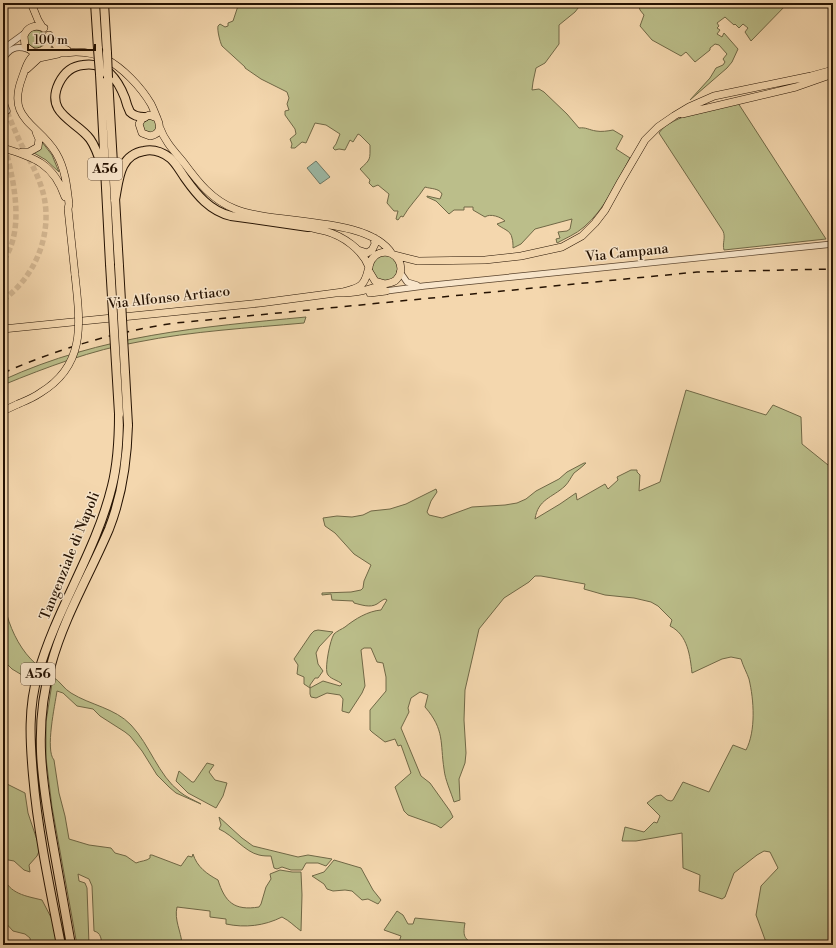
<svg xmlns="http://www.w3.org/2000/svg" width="836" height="948" font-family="'Libre Bodoni',serif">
<rect width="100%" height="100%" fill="#f4d7ae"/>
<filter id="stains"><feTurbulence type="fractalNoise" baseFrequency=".005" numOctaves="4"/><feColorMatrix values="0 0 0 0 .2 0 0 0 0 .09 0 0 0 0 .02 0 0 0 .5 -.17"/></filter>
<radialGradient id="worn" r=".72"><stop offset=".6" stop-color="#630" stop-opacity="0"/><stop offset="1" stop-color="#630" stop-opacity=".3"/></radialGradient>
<path fill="#bbbe8a" stroke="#706846" d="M239,3h343l-7,9 -16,13v19l-14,19 -9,5 -3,14 -1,8 7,-1 5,3 23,22 12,14c7,-1 10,2 17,3 5,1 12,0 17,-1l10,6 -7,13 14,9c-13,24 -25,51 -46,69 -8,7 -18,11 -27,16l-1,-4 4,-1 -2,-6 9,-1 3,-2 2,-10 -37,10 -14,15 -8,4c0,-3 0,-7 -1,-10 -1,-8 -10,-9 -15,-14l8,-3c-4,-4 -15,-8 -20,-4l-12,-7v-3h-9v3h-10l-5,4 -13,-13 -9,-4v-1l13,3 2,-5c-3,-6 -11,-5 -17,-7 -7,11 -16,19 -22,30l-2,-1 -3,4 -2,-1 2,-8h-4l-7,-8 2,-9 -11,-9 -5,2 -4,-4 1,-3 -10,-11c11,-10 10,-9 10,-24l-10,-10 -2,-1 -5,8 -3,-2 -5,10 -6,-1 -4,1 -2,-2 3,-4 4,-10 -14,-9 -11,-2 -9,20 -4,-1 -7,6h-4l1,-4 -2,-5 6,-5 -1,-5 -10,-14v-4l4,-1 -2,-6 2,-6 -2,-6 -26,-13 -16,-11v-1l-23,-21c-2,-4 -5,-16 -4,-20l2,-2 5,3 3,-1v-3l5,-2z
M638,3h150l-37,38 -6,-9 3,-4 -5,-4 -4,4 -4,-4 -1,1 -9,-8 -8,6 2,3 -2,2 3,2 -3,4 5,3 2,-4 14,16 -6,13 -5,6 -37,32 20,-22 6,-10 7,-3 2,-3 -2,-3 4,-5 -8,-9 -4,-1 -5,4v2l-15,12 -9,-10 -5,4 -29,-16 -12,-14 4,-11 -4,-5z
M27 39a9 9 0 1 1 18 0a9 9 0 1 1-18 0Z
M738,103l88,136 -102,11c-2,-7 2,-12 -1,-19l-64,-98c11,-18 59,-25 79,-30z
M145,119h10l2,10 -6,4 -7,-2 -2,-8z
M42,142l10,13 7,17 -13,-12 -12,-7z
M372 268a13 13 0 1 1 26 0a13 13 0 1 1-26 0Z
M306,317l-2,6c-55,5 -111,8 -166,19 -46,8 -91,25 -135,43v-5c98,-45 198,-53 303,-63z
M686,390l80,25 7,-10 28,12 1,27 31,25v476h-66l-11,-30 5,-29 17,-18 -8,-16 -6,-1 -7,4 -23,18 -9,24 -3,2 -23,-8 1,-16 -17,-7 -1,-35 -46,8h-14l3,-14 19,5 10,-10 3,1 3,-7 -13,-13 9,-7 5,-1 6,5 4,1 2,-1 10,-18 26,10 24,-47 13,5c10,-19 8,-50 3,-71 -2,-6 -6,-13 -8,-20l-10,-2 -9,2 -30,14c-2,-17 -4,-38 -22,-47l2,-6 -14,-14 -7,-4 -17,-4 -29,-3 -21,-6 1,-5 -44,-8h-6l-6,6 -25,16 -25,31 -14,61 -1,30 2,33 -1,10 -6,16 1,21 -6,2c-3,-10 -9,-22 -10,-33 -4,-26 1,-39 -19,-62l3,-12 -8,-3 -9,6 -3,10 1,4 -8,16 20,48 9,7 20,28 3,6 -12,11 -5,-3 -28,-10 -4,-4 -9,-24 16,-14 -10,-28 -3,1 -3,-7 -10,3 -13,-10 -2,-2v-20l16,-19v-14l-3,-14 -6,-1 -6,-14h-7l-3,2 4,36 -3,7 -13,20 -7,-2 1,-12 -3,-4 -13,-2 -11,5 -5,-1 -1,-3v-6l-6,-4v-7l-7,-3 1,-9 -4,-6 17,-25 3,-3 4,-1 15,2 -14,15 -3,6 2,11 5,7 -5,7h-3l-5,7v3l13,-7 17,5 2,-2c-4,-4 -13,-5 -15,-11 -2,-7 3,-33 7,-39 3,-3 8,-5 11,-7 10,-8 23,-16 36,-17l6,-10 -2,-1c-3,1 -5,3 -8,5 -7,4 -15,1 -23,-1l-1,-2 -21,-1 -1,-6 -9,1v-2l29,-1 10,-2 2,-2 1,-7 7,-16 -17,-11 -19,-21 -10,-7 -2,-8 14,-2 15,1 11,-2 8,-4 19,-2 16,-5 30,-15 1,3 -6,9 -4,11 2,3 13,3 30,-11 33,-2 12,-2 9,-4 10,-8 23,-12 8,-7 17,-9h2c-4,4 -8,7 -12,10 -3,4 -5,9 -9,13 -13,12 -27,13 -30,33l25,-15 16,-11 1,7 28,-16 3,5 10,-9 -1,-3 14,-7h6v2l3,3 -1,16 21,-9z
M3,593c2,7 3,14 4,22 5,18 15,37 29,49l-4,17 -20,-12 -9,-9z
M53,677c7,4 11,12 18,16 19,12 44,15 60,32 19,20 27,50 49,67 6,5 14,8 21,12l-25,-11 -7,-6 -12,-12 -15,-24 -12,-15 -5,-4 -25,-16 -7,-7 -16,-3 -14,-13 -6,-2c-2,14 -12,59 -3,69l5,33 6,23 4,23 20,6 22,3 4,5 11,3 10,7c4,-2 11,-2 14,-5v-3h2l29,11 7,-10 4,1 1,-3c4,13 14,20 25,26 7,22 16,31 41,27l2,-3 5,-17 5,-8 -1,-5 10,-4 12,2h9l1,23 -1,36c-7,-5 -11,-10 -19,-14 -18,9 -37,11 -56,7v-5l-16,-2v-6l-33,-4c-3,13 4,24 5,37l8,1h-88c-1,-7 -1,-12 -8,-14l-2,-45 -3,-7 -11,-5 1,7 6,2 2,5 2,57h-12l-25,-138 -6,-49v-36z
M207,763l7,2 -5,7 6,8 12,3 -4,13 -7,12 -28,-15 -12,-12 3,-10 13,11h2z
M3,782l22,11 3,20 12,36 -3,7 -8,9 1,7 -6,-2 -10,-9 -11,-2v-31l4,-4 -4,-10z
M219,817l23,21 11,8 45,11 10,-2 24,4 -6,7 -8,-3h-12l-4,7h-11l-9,-3 -5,2 -3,-1 -3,-12c-4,0 -8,0 -12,-1 -14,-3 -26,-20 -40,-26l2,-4z
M334,860l27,8 12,22 8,10 -3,4 -10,-5 -6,1 -10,-9 -7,-1 -12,1 -6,-2 -3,-5 -12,-8 12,-4z
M3,876c6,18 23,20 39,24l13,25 2,20h-26l-1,-7 -5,-4 -12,-3 -10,-11z
M397,911l6,4 5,9h5l2,-6 50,5c-2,11 -2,18 11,20l-1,2h-77l3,-9 -17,-6z"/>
<path fill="#9cbaa7" stroke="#6c7765" d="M316,161l14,16 -10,7 -13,-16z"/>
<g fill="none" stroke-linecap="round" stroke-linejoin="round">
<path stroke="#d5b994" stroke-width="5.5" stroke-dasharray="5.5 3" stroke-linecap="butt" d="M3,139c9,35 24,89 0,122
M3,300c36,-26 53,-75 37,-117 -5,-14 -12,-26 -19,-39 -5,-11 -10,-22 -14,-33"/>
<defs>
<path id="minor" d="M3,49l22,-16
M3,59c6,-10 13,-14 24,-10
M3,100l4,11
M400,272l7,10 10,3
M386,291l38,-5 409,-42"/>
<path id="major" d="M31,3l7,17 5,8
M44,28c-9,-4 -17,-1 -20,8l1,10 8,6c11,1 18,-6 16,-17
M49,36l7,9 11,5
M42,51c8,-1 14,1 22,2 4,0 8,-1 12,-1 10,0 21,2 30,7 17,9 35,28 45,45 2,4 4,9 6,14 4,8 4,16 -7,18l-8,-3 -3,-9 3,-5 7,-4 8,3
M38,52c-10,6 -12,15 -16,26 -16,42 16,45 34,75 9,15 11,33 13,51l-1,5 7,66
M27,69l12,-11 19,-4
M682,114l114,-27 37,-13
M160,128c5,14 15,24 24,35 14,19 28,37 51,46 39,16 134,7 157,45
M3,148c31,9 51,16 62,49
M22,152h7l9,-5 1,-8 -3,-7
M303,225c7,3 14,4 22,6 18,5 37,18 44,36
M358,250l9,3 5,-3 3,-6 -1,-6
M394,255l24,6 67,-1 36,-4 41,-9 20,-11 13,-13 10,-13 16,-29 24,-41 13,-13 16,-11 15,-9 25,-11 97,-20 22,-6
M369,271l6,10 10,3
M370,293l16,-2
M3,329l257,-26 83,-11c6,-2 13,-3 18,-7 10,-8 4,-27 19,-32 16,-5 28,15 16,27 -3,3 -7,3 -11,4 -18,6 -27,9 -48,9
M3,411l15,-7"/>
<path id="highway" d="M95,3l3,46
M104,3l3,50
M100,74l10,190
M108,78l11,188
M106,179c-5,-14 -8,-29 -16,-40 -13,-18 -46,-25 -31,-56 5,-10 13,-17 24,-18 22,-4 35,15 42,33 1,4 3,10 5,14 4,4 9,5 14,5
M115,200c4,-20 4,-45 29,-49 9,-2 18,1 26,7 6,5 10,13 15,20 12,17 25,33 46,38l77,11
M61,945c-11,-56 -23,-112 -28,-170 -3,-34 -5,-68 5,-101 18,-65 58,-122 74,-188 6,-24 7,-48 7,-72
M71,945c-6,-34 -12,-67 -18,-101 -11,-62 -20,-117 -2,-179 13,-48 39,-91 58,-136 13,-33 18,-68 19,-104"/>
</defs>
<use href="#minor" stroke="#59432d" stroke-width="7"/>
<use href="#major" stroke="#251202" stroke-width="8"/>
<use href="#highway" stroke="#251202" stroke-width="10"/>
<use href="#minor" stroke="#f8e5ca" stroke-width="5.5"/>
<use href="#major" stroke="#f4d7ae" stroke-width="7"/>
<use href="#highway" stroke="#f4d7ae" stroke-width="8"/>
<path stroke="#251202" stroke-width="1.5" stroke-dasharray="7 7" stroke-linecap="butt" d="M3,373c55,-24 114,-42 173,-50l521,-51 136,-3"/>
<defs>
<path id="major-bridge" d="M18,404c7,-3 15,-6 22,-11 47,-28 40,-71 35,-118"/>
<path id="highway-bridge" d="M98,49l2,25
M107,53l1,25
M110,264l9,150
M119,266l9,159"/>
</defs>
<use href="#major-bridge" stroke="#251202" stroke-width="8" stroke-linecap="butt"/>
<use href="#highway-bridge" stroke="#251202" stroke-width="10" stroke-linecap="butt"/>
<use href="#major-bridge" stroke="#f4d7ae" stroke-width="7"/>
<use href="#highway-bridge" stroke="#f4d7ae" stroke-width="8"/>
</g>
<g text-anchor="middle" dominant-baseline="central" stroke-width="3" stroke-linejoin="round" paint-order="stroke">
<g fill="#f8e5ca" stroke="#64513e" stroke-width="1">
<rect x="88" y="158" width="34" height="22" rx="3"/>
<rect x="21" y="663" width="34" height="22" rx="3"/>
</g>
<g font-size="13" font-weight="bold" fill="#251202">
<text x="105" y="169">A56</text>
<text x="38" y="674">A56</text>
</g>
<g font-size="14" fill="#251202" stroke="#f8e5ca">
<text transform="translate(627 253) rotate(-6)">Via Campana</text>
<text transform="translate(169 298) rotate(-6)">Via Alfonso Artiaco</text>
<text transform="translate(70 556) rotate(-68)">Tangenziale di Napoli</text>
</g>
</g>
<rect width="836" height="948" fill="none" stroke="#f4d7ae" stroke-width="16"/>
<rect x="4" y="4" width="828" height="940" fill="none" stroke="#251202" stroke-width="2"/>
<rect x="8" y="8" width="820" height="932" fill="none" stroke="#251202"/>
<path d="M28 44v6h67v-6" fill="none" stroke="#251202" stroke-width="2"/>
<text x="34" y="44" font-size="12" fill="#251202" stroke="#f8e5ca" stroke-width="3" paint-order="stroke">100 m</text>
<rect width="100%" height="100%" filter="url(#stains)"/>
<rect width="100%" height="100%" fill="url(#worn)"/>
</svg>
